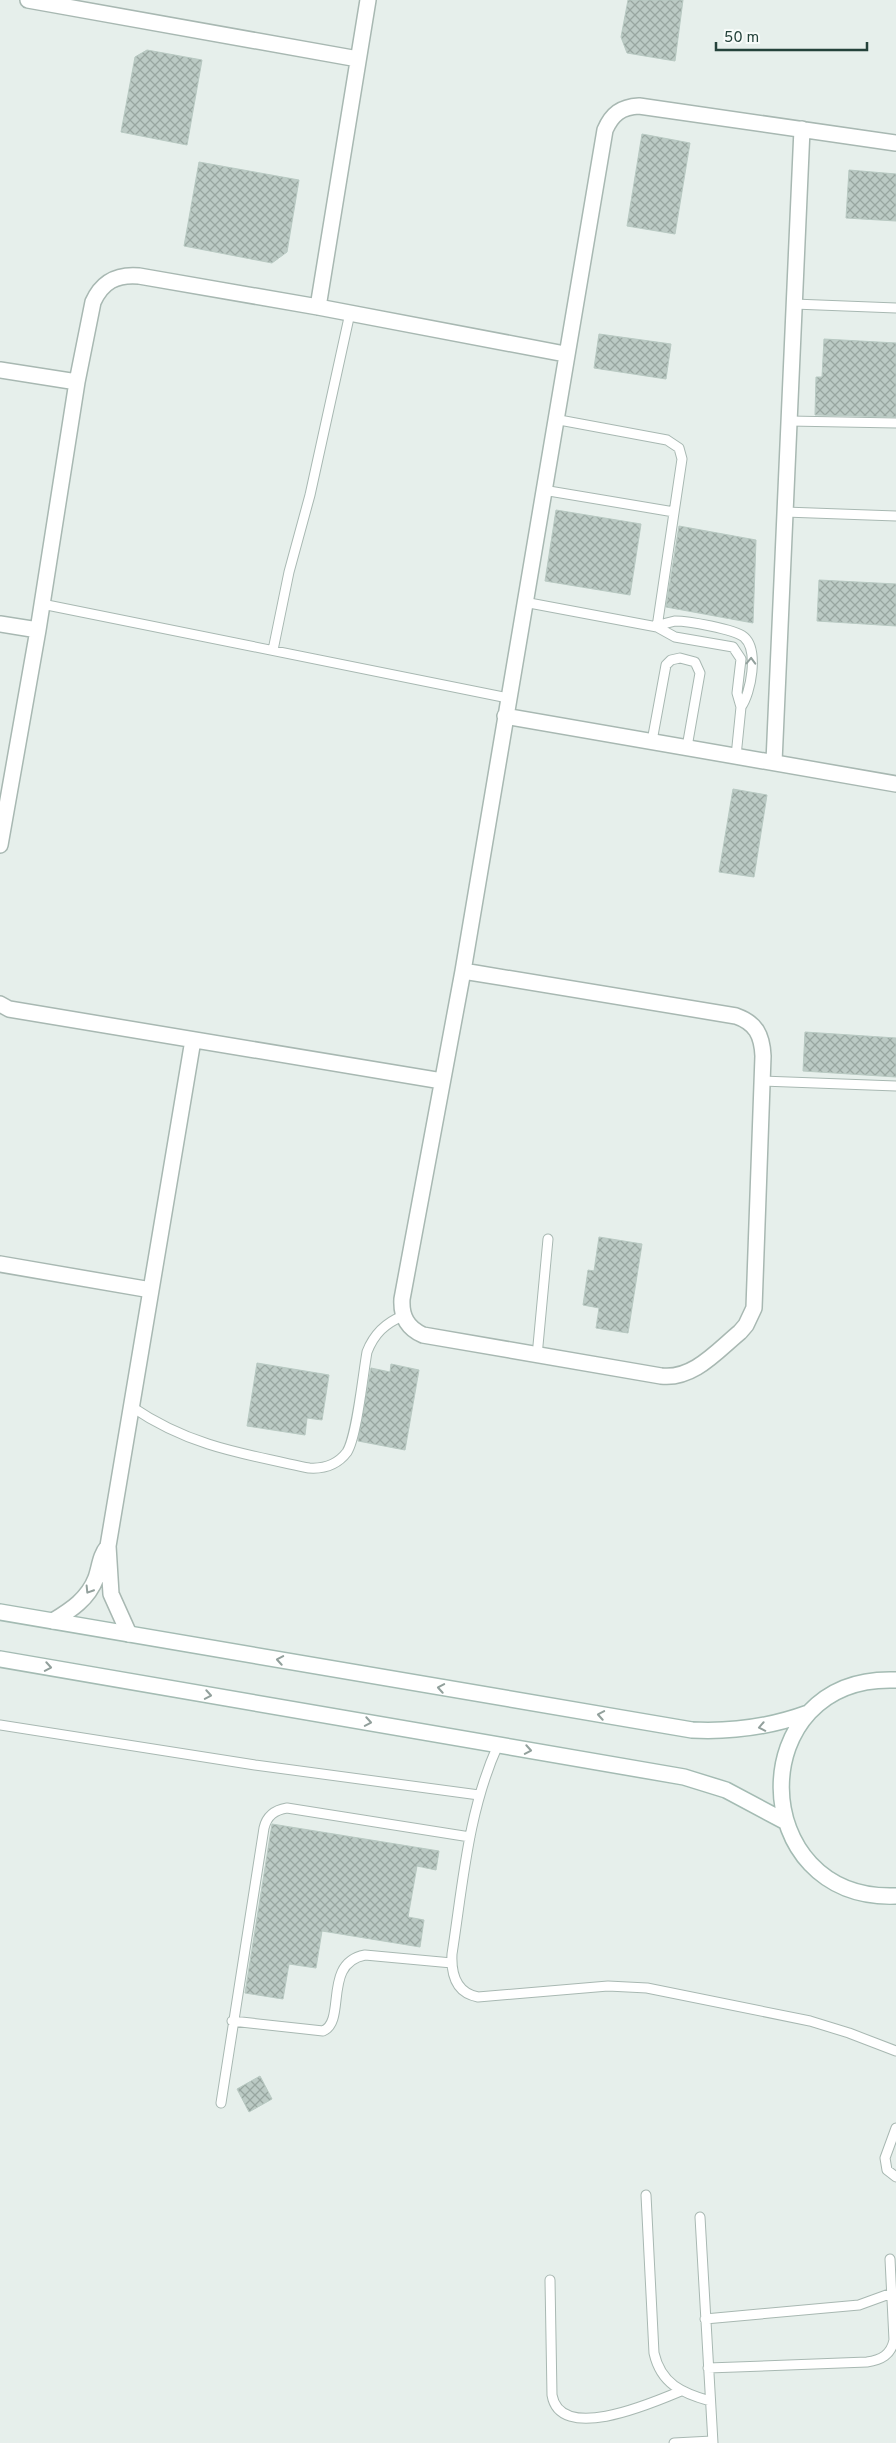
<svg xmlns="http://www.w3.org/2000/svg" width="896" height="2443" font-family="Overpass,sans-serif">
<defs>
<pattern id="building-cross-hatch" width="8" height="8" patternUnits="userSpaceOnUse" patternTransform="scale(1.25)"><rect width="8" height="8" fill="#bbcac4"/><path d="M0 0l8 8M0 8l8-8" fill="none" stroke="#98a6a0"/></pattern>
</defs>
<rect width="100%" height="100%" fill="#e6efeb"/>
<path fill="url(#building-cross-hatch)" stroke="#b8c9c2" d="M628,0h55l-8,61 -48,-8 -6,-16z
M147,50l55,10 -15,85 -66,-13 14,-75z
M642,134l48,9 -15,91 -48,-8z
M199,162l100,18 -12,72 -15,11 -88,-17z
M849,170l47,4v47l-50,-3z
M599,334l72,10 -5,35 -72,-11z
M824,339l72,4v74l-81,-2 1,-38h6z
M556,510l85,14 -11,71 -85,-14z
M679,526l77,14 -3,83 -87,-16z
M819,580l77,4v42l-79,-5z
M733,789l34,6 -13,82 -35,-5z
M805,1032l91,6v39l-93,-6z
M599,1237l43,7 -14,89 -32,-5 3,-20 -16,-3 5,-35 6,1z
M257,1363l72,12 -7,45 -15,-2 -2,17 -58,-9z
M391,1364l28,6 -14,80 -47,-9 13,-73 19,4z
M272,1824l167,27 -3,19 -19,-4 -9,51 16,3 -4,27 -98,-16 -6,37 -27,-4 -6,35 -38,-6z
M260,2076l12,23 -23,13 -12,-23z"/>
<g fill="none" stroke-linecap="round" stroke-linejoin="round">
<defs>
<path id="lane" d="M794,304l102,4
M554,419l113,21 12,8 3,11 -25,168
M789,421l107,2
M543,490l131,22
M785,512l111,4
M524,602l133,25 18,10 58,10 8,12 -4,34 4,14 -5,49
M42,604l466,94
M657,627c6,-3 12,-5 18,-6 13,0 59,8 69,16 15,13 7,56 -3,70
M273,650l16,-78 21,-77 40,-182
M652,741l14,-76 5,-5 9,-2 15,4 5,11 -13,74
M762,1081l134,5
M537,1356l11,-117
M132,1407c57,39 111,47 177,61 15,1 29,-4 38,-16 10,-16 16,-78 20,-100 7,-18 18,-29 36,-36
M0,1725l255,40 224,30
M498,1745c-30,66 -35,138 -46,209 -1,20 4,39 26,43l130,-11 39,2 163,33 39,12 47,18
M232,2021l91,10c24,-10 -1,-68 42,-76l87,8
M221,2103l43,-275c3,-13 11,-18 23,-20l183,29
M896,2128l-11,30 2,12 9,7
M646,2195l8,158c7,31 28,40 56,48
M700,2217l13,226
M550,2280l2,115c8,48 98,9 129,-4
M705,2319l154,-14 33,-12
M708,2368l159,-6c14,-2 24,-7 27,-22l-4,-81
M674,2443l38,-2"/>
<path id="street" d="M28,0l330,59
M318,307l50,-307
M0,370l77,12
M0,624l38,6
M505,716l391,68
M774,762l28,-633
M0,845l38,-215 39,-248 16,-80c9,-20 23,-28 46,-26l179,31 247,47
M463,971l273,45c20,7 26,19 27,40l-9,252 -8,17 -6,7c-23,19 -47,48 -79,44l-238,-41c-16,-7 -22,-19 -21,-36z
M463,971l142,-841c7,-16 16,-23 34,-24l257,37
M0,1004l9,5 433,72
M0,1264l151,26
M53,1621c18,-11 35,-22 43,-43 4,-12 4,-22 12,-32
M129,1634l-18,-40 -3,-48 85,-506"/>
<path id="secondary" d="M0,1612l692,118c41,2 78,-3 116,-17
M0,1659l684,118 42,13 60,32
M896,1680c-155,-6 -151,222 0,216"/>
</defs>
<use href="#lane" stroke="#a8b8b2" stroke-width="11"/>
<use href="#street" stroke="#a8b8b2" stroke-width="18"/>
<use href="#secondary" stroke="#a4bbb3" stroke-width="18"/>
<use href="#lane" stroke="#fff" stroke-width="9"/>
<use href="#street" stroke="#fff" stroke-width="15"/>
<use href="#secondary" stroke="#fff" stroke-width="15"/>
</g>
<defs><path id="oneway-chevron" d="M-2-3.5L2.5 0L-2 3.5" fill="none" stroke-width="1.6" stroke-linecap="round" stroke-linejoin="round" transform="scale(1.25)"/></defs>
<g stroke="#92a09c">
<use href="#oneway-chevron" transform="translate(751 661) rotate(-88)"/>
<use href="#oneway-chevron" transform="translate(89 1590) rotate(122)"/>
<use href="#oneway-chevron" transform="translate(280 1660) rotate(-170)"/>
<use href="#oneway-chevron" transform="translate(48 1667) rotate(10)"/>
<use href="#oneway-chevron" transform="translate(441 1688) rotate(-170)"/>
<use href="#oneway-chevron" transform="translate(208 1695) rotate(10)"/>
<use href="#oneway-chevron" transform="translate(601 1715) rotate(-170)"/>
<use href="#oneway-chevron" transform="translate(368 1722) rotate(10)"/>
<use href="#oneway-chevron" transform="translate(762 1727) rotate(169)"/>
<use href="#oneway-chevron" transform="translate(528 1750) rotate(10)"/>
</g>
<path d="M716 42v8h151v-8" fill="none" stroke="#24423a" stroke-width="2.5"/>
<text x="724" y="42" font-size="15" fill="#24423a" stroke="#f7fbf9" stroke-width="4" paint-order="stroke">50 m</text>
</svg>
